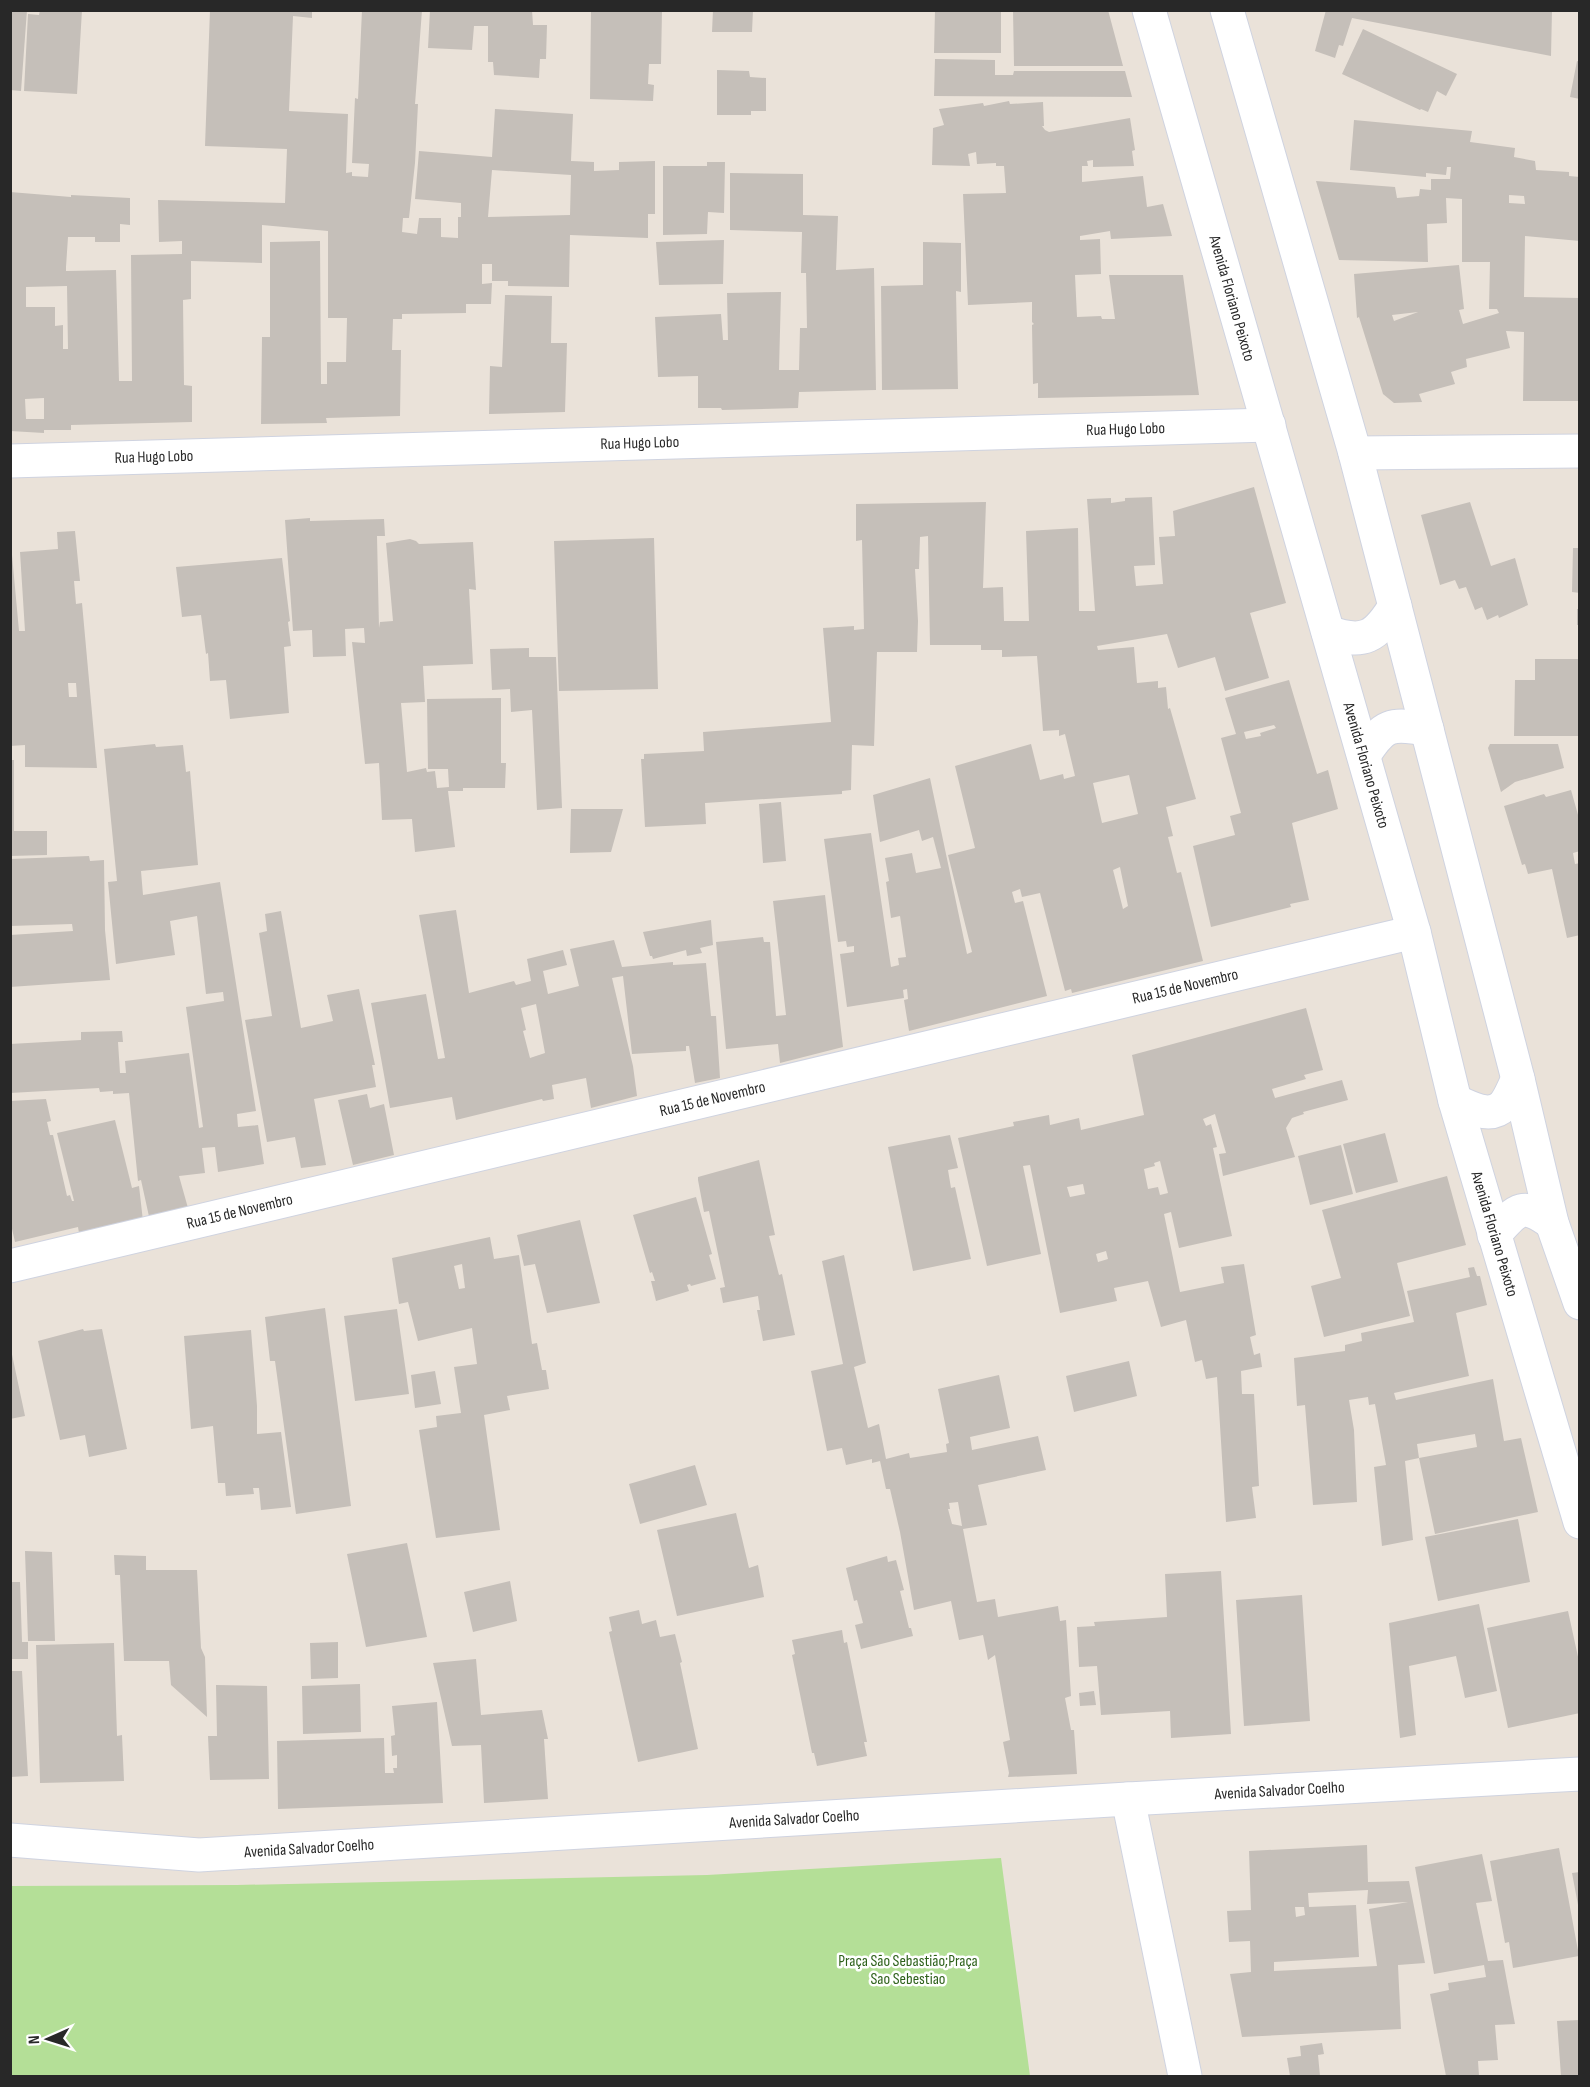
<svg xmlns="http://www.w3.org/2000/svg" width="1590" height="2087" font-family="'Sofia Sans Condensed',sans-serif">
<rect width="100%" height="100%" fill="#eae2d9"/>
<path fill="#b4df97" d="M1001,1858l29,218h-1019v-190l226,-1 470,-10z"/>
<path fill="#c5bfb9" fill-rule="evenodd" d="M10,10h17l-6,81 -11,-1z
M40,10h42l-5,84 -53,-3 4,-77 11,1z
M210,10h102v8l-19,-2 -4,95 59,3 -2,59 6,-1v4l16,1 1,-13 -17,-1 3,-65 3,1 4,-89h60l-7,94h3l-3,59 -6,55h-6l-1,14 15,2 2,-16h22v19l17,1v-21h3v-14l-46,-4 4,-48 73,6 3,-48 78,5 -2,47 23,1v9l25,-1v-8l36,-1v53h-7v24l-78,-3 -1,52 -61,-1v-5h-16v-17h-10v20l10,-1 -1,21h-25v9l-64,1v5h-9l-1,31h9l-1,66 -74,2 1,5 -66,1 1,-87h8v-95l50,-1 1,143h6v-22h19l1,-44h-19v-87l-66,-6v38l-71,-2v38l-8,1 1,85 8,1v36l-121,3v5h-27v3l-34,-2v-239l61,5v-2l59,3v27l-10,-1v18h-25v-5h-27l-2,30v4l50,-1 3,111h13l-1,-126 51,-1v-13l-23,1 -1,-42 127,3 2,-54 -82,-3zM492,170l79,5 -1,40 -82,2zM67,286l1,63h-5v-24l-8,1v-19h-29v-20zM44,398v21h-18l-1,-20z
M430,10h102l1,15h14l-1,34h-6l-1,19 -45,-3 -1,-13h-5v-36h-14l-2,24 -44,-2z
M591,10h71l-1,54h-12l-1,20 6,1 -1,16 -63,-2z
M713,10h40l-1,22h-40z
M935,10h66v43h-67z
M1013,10h95l15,56h-109z
M1326,10h226l-1,46 -199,-38 -9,28 -4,-1 -4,13 -20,-7z
M1363,29l94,45 -11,22 -9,-5 -9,21 -7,-3 -1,1 -78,-36z
M935,59l60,1v15h18l1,-4h111l7,26 -198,-1z
M1577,61l3,1v37l-10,-2z
M717,70l32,1 1,6 16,1v33h-15v4h-34z
M1009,101l1,3 33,-2 1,24h-2l3,4 4,2 81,-14 5,32 -3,1 2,15 -41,1v-7l-6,1 1,5h-6v16l61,-6 4,31 16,-3 9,32 -61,3 -1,-8 -30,5v4l20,-1 1,35 -26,1 2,42 24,-1 1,3h13l-6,-44h74l16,120 -161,3v-15l-5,1 -1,-59 2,-1 -2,-2v-20l-64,3 -5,-111 43,-1 -2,-27h-8v-3l-19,1 -1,-12 -8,2 2,12 -38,-1 1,-37 11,-3 -5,-16 44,-6 1,3z
M1354,120l118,11 -2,11 45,6 -1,9 21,4 1,9 33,2v4l11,1v64l-55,-5 -1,61 56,1v103h-57l1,-69 -18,-1 4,17 -44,11 1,8 -16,5 4,12 -36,10 3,8 -28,1 -11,-9 -24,-77 -2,1 -3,-44 105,-9 5,44 -5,1 4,14 36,-11 -2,-4h-8l1,-47h-28v-63l-16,-1 1,25 -20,1 1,38 -89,-2 -23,-79 79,6 2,11 22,-2 1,-7 11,1v-11h19l1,-12h-4l-1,8 -20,-2v4l-76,-7zM1509,195l15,1 1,8 -16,-1zM1418,312l-24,9 -2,-6z
M707,162h18l-1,51 -16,-1 -1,22 -44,1v-69h44z
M730,173l73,1v41l35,1 -2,54 38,-2 2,122 -77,2 -1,16 -76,2 -1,-2h-23v-32l-40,1 -3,-60 66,-3 2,26h5l-1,-47 54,-1 -2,78h20l1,-42h7l-1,-55h-5l1,-41 -72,-2z
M724,240l-1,44 -64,1 -3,-43z
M923,242l38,1v49l-5,-1 2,98 -76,1 -1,-104 42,-1z
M505,295l47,1 -1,47h16l-2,69 -76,2 1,-48 12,1z
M1254,487l32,116 -36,10 19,65 -44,13 -10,-34 -37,11 -11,-34 -70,12 1,4 36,-3 3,36 21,-2v7l8,-1 2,22 2,-1 26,91 -30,8 7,29 -5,1 9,36 4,-1 22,89 -131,32 -1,-4 -6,2 -25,-98 -18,4 -2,-8 -8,3 3,11 8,-2 24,95 -138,35 -5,-31 4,-1 -1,-10 -4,1 1,8 -57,9 -7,-53 14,-2v-6l-7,1 -1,-6 -8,1 -14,-103 47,-6 20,134 8,-2 -1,-7 8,-1 -6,-41 -9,2 -5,-36 3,-1 -4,-23 27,-5 4,20 25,-5 -8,-31 -11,4 -3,-11 -39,12 -7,-47 57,-17 37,176 5,-2 -24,-97 27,-7 -20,-82 76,-22 9,36 23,-6 1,5 11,-3 -10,-42 -6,2v-6l-16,1 -6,-75 -35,1v-7h-21v-5h-51l-2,-109 -8,1 -1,32h-4l3,52 -1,31h-40l-3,94 -22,-1 -1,45 -9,1v3l-137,9 1,21 -61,3 -4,-68h3v-5l60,-3 -1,-19 128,-10 -8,-94 31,-2v4l10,-1 -2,-89 -6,1v-37l130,-2 -3,86 20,-1 1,34h25l-3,-90 52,-3 1,83h16l-8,-112 24,-1v5l14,-2v-3l27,-1 3,68 -21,1 2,20 27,-2 -4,-47 16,-1 -2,-25zM1129,775l9,39 -36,9 -9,-40zM1120,867l8,39 -5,3 -10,-39z
M1470,502l21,64 24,-8 13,47 -29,13 -1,-3 -11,5 -5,-13 -7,3 -9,-23 -7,2 -4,-9 -15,5 -19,-70z
M310,518v3l74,-2 1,17h-8l2,92 1,-6 13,-1 -7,-78 24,-4 6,2 3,3 54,-2 3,48 -7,-1 4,75 -50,2 2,36 -24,1 6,69 19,-4 1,4 8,-1 2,17 12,-1 -1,-18h-20l-1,-70 74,-1v65h5l-1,25h-42v3h-15l7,56 -40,5 -3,-33 -30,1 -3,-57 -14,1 -13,-122 13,1 -1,-15 -19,1 1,27 -33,1 -1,-27 -19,1 -8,-111z
M75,531l5,50h-6l2,23 6,-1 15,165 -72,-1v-22l-15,1v-191h2l7,76h6l-5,-79 38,-3 -1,-17zM68,683h8l1,14h-8z
M654,538l4,151 -99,2 -5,-150z
M1573,548h7v45l-8,-1z
M282,558l8,63 -2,1 3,24 -7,1 5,66 -59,6 -4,-39 -16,1 -2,-28 -2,1 -5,-39 -19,2 -6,-50z
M1577,609h3v16h-3z
M529,648v9h27l6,151 -25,2 -5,-100 -21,2 -1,-23 -18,1 -2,-41z
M1535,659h45v77h-66l1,-56h20z
M1289,680l28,94 11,-4 10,39 -46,14 17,77 -19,4 1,3 -80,20 -18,-81 42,-11 -5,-19 11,-3 -20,-75 15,-4 -11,-36zM1274,725l2,3 -16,5 1,3 -15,3 -2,-7z
M155,744l1,3 27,-2 3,27 4,-1 8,94 -57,6 2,24 77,-13 36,229 -19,3 1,13 20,-2 6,39 -46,8 -3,-25 -13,1 3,25 -26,3 9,32 -38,13 -9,-41 -3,1 -9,-88 -16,1v-3l-13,1 -1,-4 -89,5v-49l71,-4v-8l41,-1 1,11h-5l2,31h6l-1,-12 64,-8 10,75 4,-1 -17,-120 38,-6 -1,-9 -17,2 -9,-78 -27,5 5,34 -59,9 -8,-82 9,-1 -13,-132z
M1490,744h68l6,24 -49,14 -14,10 -13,-44z
M10,760h4v71h33v24l-37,1z
M1571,790l9,32v29l-7,2 2,11 5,-1v72l-13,3 -15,-69 -24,5 -3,-10 -3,1 -18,-59 40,-12 2,3z
M781,802l5,59 -23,2 -4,-59z
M571,809h52l-12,43 -41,1z
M89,856l1,5 14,-1 1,70 5,50 -100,7v-52l63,-4 -1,-7 -62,2v-67z
M825,895l18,152 -63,16 -2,-19 -52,5 -10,-107 47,-5 1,5h6l6,74 10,-1 -13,-114z
M456,910l13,83 45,-12 2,4 15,-4 -4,-22 36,-9 4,15 -24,6 5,23 31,-8 -9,-37 44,-9 8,27 51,-5v3l33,-2 5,53h5l4,62 -25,5 -6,-37h-3v5l-54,3 -9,-78 -11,2 21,88 4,30 -46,12 -5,-30 -34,7 2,14 -11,2 -1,-2 -86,21 -4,-23 -62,11 -19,-105 55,-9 12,65 7,-1 -26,-143zM536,1004l9,49 -15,5 -7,-27 3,-1 -5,-22z
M281,911l20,117 32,-7 -6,-26 32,-6 16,76h-3l4,22 -62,12 12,66 -25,3 -6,-31 -28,5 -22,-122 27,-4 -13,-83 8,-2 -2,-17z
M711,920l2,25 -13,3 2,5 -15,3 -1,-6 -33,9 -1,-3h-2l-7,-24z
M1306,1008l17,62 -19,5 2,4 -34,10 3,9 67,-18 6,20 -45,12 1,2 -12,4 -6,10 9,29 -72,19 -4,-22 7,-1 -11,-39 -12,5 3,7 5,-2 6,23 -4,1 19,88 -53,12 -8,-36 -7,2 16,78 44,-9 -3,-16 23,-3 12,71 -6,2 4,18 6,-2 2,14 -21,4 1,23h12l5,92 -7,1 4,31 -30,4 -9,-145 -11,2 -4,-19 -7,2 -9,-42 -25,7 -13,-46 -34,7 3,13 -57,12 -30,-148 -7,1 18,88 -54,12 -29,-128 56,-12 -1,-4 36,-7 1,10 29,-7 2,12 63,-15 -12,-60zM1160,1161l8,32 -8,2 -2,-8 -10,2 -4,-20 11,-3 -1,-3zM1083,1184l2,10 -15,3 -3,-10zM1106,1251l2,8 -10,3 -2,-8z
M367,1094l3,14 14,-4 10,51 -41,10 -15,-65z
M46,1099l5,22 -4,1 3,13h3l14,61 3,-1 2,6h2l-17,-68 58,-13 17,68 7,-2 4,35 -64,12 -1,-6 -63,15 -5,-22v-119z
M1385,1133l13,49 -42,11 -13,-49z
M950,1135l8,33 -10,2 3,18 4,-1 16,72 -58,12 -25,-124z
M1341,1145l12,49 -43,11 -12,-49z
M759,1160l16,75 -6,1 10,39 3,-1 13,61 -32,6 -6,-31h3l-2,-14 -35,7 -3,-15 5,-1 -16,-76 -5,1 -6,-32v-3z
M1447,1176l19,69 -69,18 13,53 -86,21 -13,-51 30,-8 -19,-68z
M696,1197l16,57 -3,1 7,24 -25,7 -1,-2 -3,1 2,6 -33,10 -5,-20h4l-3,-9 -2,1 -17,-58z
M580,1220l20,83 -53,10 -12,-49 -11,2 -7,-31z
M490,1237l4,22 25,-4 13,89 5,-1 5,27h4l3,19 -42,7 3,14 -26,5 16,115 -64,8 -17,-108 18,-3 -1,-11 25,-3 -7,-46 23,-3 -5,-36 -54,13 -10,-39 -9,2 -7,-46zM462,1264l3,24 -6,1 -5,-23z
M844,1255l22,108 -12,4 14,61 11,-4 7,35 23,-6 1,5 37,-6 -1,-8 3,-1 -11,-54 61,-14 11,53 -40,9 2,13 66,-14 8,34 -68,15 9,40 -24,4 14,73 18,-3 3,18 60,-11 2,15 6,-1 5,76 -6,2 6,32h3l3,44 -69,3 1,-4 -6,-31 7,-2 -15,-85 -7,5 -5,-25 -24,5 -8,-39 -37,9 -14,-78 -10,-43h-4l-6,-28 -8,2v-4l-26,6 -4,-17 -15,3 -16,-80 32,-7 -21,-103zM958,1502l4,24 -10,-2 -4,-15h2l-1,-6z
M1474,1267l3,9h3l7,29 -31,8 13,63 -75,17 2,7 97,-21 11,62 17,-3 17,74 -103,22 -16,-76 58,-11 -2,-13 -58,10 2,14 -14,3 8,79 -31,6 -8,-79 12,-2 -11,-61 -6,1 -1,-8 -19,3 5,30 3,72 -44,3 -8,-100 -8,1 -3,-48 51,-7v-6l17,-4 -1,-8 53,-11 -7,-31 63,-14 -2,-9z
M325,1308l26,198 -55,8 -21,-153h-5l-5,-44z
M397,1309l12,85 -54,7 -11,-85z
M83,1329l1,2 18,-2 25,120 -38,8 -4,-22 -25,5 -22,-99z
M251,1330l6,76v28l24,-2 10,75 -30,3 -2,-22h-6l1,6 -28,2 -1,-13h-7l-5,-57 -22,3 -7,-93z
M10,1345l15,71 -15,3z
M1129,1361l8,35 -63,16 -8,-36z
M435,1371l6,33 -26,4 -4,-33z
M695,1465l12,40 -67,19 -11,-40z
M736,1513l13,55 9,-3 6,32 -87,19 -20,-86z
M1518,1519l12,63 -92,19 -13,-64z
M407,1543l20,94 -61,10 -19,-93z
M25,1551l27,1 3,89h-27z
M114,1555l32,1v14h51l4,78 4,9 2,60 -36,-32 -2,-24h-45l-4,-86h-5z
M887,1556l1,6 8,-2 8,30 -4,1 9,37h2l2,8 -52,13 -6,-24 8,-2 -6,-23 -3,1 -8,-33z
M1221,1571l10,163 -60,4 -1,-27 -69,4 -4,-49 -18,1 -2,-40 18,-1 -1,-4 73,-5 -2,-43z
M510,1581l7,40 -44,11 -9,-40z
M10,1582h10l2,60h6v17h-18z
M1302,1595l8,126 -66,5 -8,-126z
M1479,1604l18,87 -32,7 -9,-42 -47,10 7,69 -16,3 -11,-115z
M639,1610l3,14 14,-4 4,17 15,-3 7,28 -2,1 18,86 -60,13 -29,-130 3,-1 -3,-14z
M1568,1611l12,55v47l-72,15 -21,-100z
M842,1630l2,13 3,-1 20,100h-3l3,14 -50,10 -3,-13h-2l-20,-98 3,-1 -3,-14z
M338,1642v36l-27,1 -1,-36z
M114,1643l3,93 5,-1 2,46 -84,2 -4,-138z
M476,1659l5,56 61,-5 6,29h-4l4,60 -64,4 -3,-58 -29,1 -19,-83z
M10,1671h12l6,105 -18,1z
M360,1684l1,48 -58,2 -1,-48z
M216,1685l51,1 2,93 -59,1 -2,-44h9z
M1094,1691l2,14 -16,1 -1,-13z
M437,1702l6,101 -165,6 -1,-68 107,-3 1,35h9l-1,-5h4v-13l-5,1 -1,-20 4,-1 -3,-29z
M1367,1845l1,37 41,-1 16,82 -27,2 3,64 -159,8 -12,-63 21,-2 -1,-31 -21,1 -2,-31 24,-1 -2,-59zM1368,1890l-1,14 41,-2 -39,7 8,57 -103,5v-9l85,-5 -3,-52 -47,2 -1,-14zM1295,1907h9l1,8 -9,2z
M1559,1848l20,108 -66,12 -4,-26 -4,1 -15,-82z
M1482,1854l10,47 -16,2 12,58 15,-1 12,64 -20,1 3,35 -20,1 1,15h-33l-16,-82 19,-4 -1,-7 38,-6 -2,-12 -50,9 -19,-107z
M1580,1872v33h-2l-6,-32z
M1580,2020v56h-19l-4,-55z
M1322,2043l2,11 -6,1 2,21h-30l-3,-18 14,-2 -1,-10z"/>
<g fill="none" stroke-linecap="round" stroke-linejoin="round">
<defs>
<g id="minor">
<path id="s1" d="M1149,10l265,922 41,169 125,421"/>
<path d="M1227,10l128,443 163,626 34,144 28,80"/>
<path d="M1355,453l225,-2"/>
<path id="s2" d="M10,461l1259,-36"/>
<path d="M1328,632c36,13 48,5 67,-26"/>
<path d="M1364,755c20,-31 26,-32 63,-26"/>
<path d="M1455,1101c15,6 35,19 49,4 6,-7 10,-19 14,-26"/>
<path d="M1494,1235c23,-26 28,-34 58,-12"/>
<path id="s3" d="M10,1266l1404,-334"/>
<path d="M1128,1799l57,277"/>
<path id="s4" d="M10,1840l189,15 929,-56 452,-25"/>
</g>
</defs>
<use href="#minor" stroke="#cfd3e0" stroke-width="35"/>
<use href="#minor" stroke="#fff" stroke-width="33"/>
</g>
<g text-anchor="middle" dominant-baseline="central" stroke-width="5" stroke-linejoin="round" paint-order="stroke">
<g font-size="16" fill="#282828" stroke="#fff">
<text stroke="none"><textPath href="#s1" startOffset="300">Avenida Floriano Peixoto</textPath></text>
<text stroke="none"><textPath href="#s2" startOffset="1116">Rua Hugo Lobo</textPath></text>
<text stroke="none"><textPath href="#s2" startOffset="630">Rua Hugo Lobo</textPath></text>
<text stroke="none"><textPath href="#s2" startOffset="144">Rua Hugo Lobo</textPath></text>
<text stroke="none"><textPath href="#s1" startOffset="786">Avenida Floriano Peixoto</textPath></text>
<text stroke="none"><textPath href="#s3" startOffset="1208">Rua 15 de Novembro</textPath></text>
<text stroke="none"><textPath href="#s3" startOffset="722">Rua 15 de Novembro</textPath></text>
<text stroke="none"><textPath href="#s3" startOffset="236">Rua 15 de Novembro</textPath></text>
<text stroke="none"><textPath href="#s1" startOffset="1272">Avenida Floriano Peixoto</textPath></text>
<text stroke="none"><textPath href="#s4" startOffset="1272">Avenida Salvador Coelho</textPath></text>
<text stroke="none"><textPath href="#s4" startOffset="786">Avenida Salvador Coelho</textPath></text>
<text stroke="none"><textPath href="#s4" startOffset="300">Avenida Salvador Coelho</textPath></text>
</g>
<g font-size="16" fill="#2e611b" stroke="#fff">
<text x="908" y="1961">Praça São Sebastião;Praça<tspan x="908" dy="18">Sao Sebestiao</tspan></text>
</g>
</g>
<rect width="1590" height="2087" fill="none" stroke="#282828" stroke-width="24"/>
<g transform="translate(48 2039) rotate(267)" stroke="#ffffff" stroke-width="4.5" paint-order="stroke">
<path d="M0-4.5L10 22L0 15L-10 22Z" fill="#282828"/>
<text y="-9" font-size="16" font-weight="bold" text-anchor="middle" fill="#282828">N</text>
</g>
</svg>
